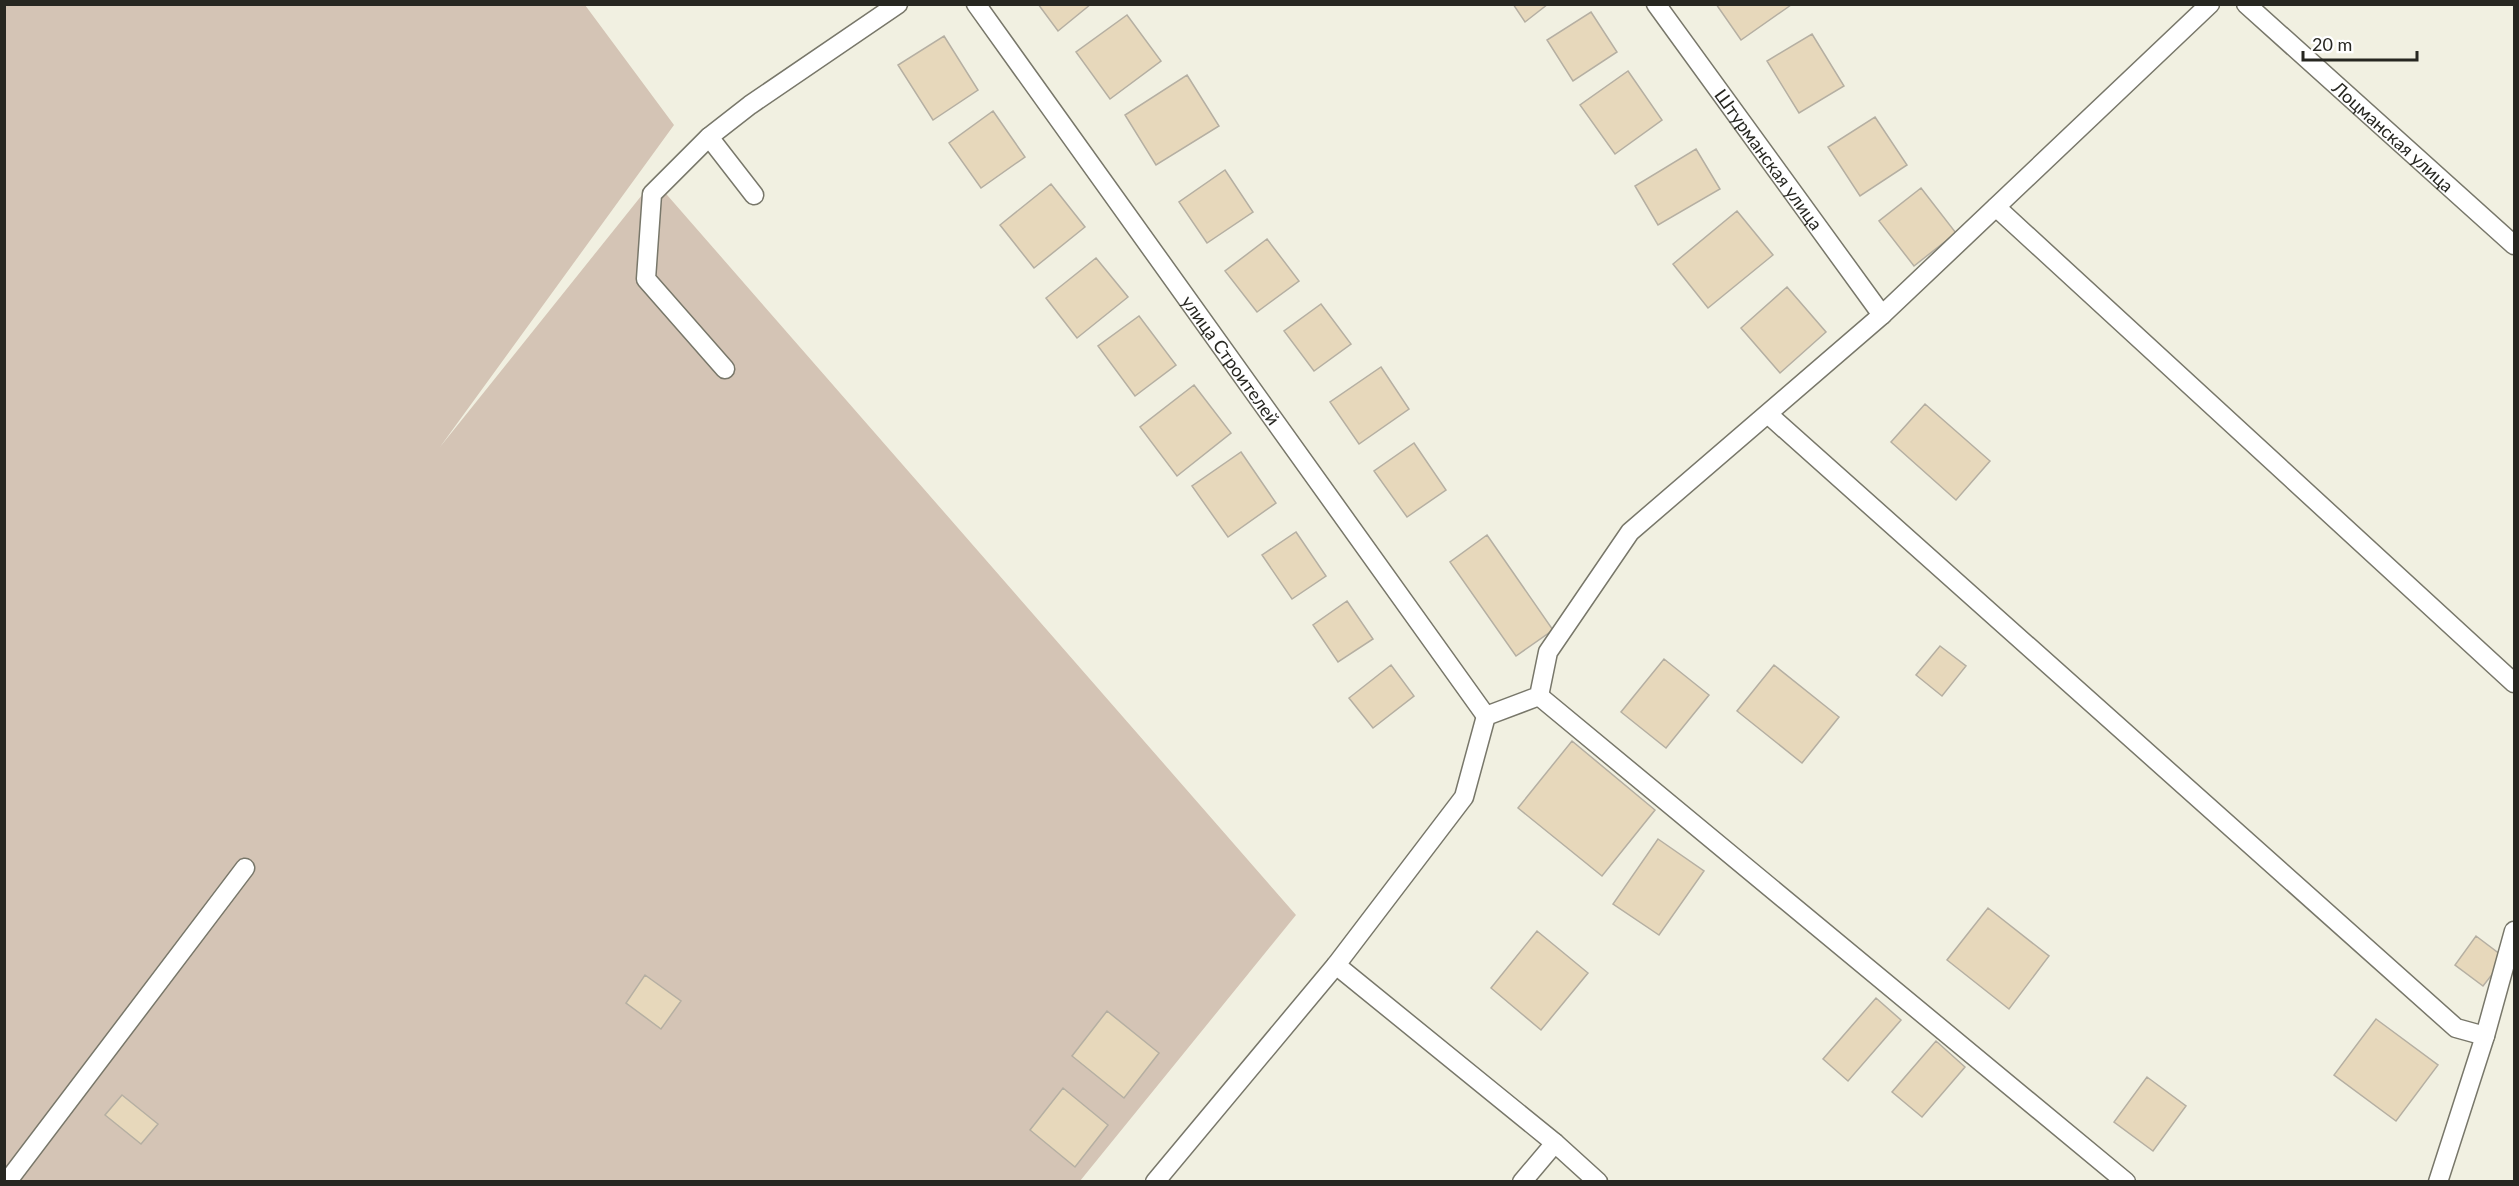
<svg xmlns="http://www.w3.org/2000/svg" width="2519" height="1186" font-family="Lato,sans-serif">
<rect width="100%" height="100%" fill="#f1f0e1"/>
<path fill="#d4c4b5" d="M5,5h580l89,120 -234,322 214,-267 642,735 -216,266 -1075,1z"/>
<path fill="#e7d8bb" stroke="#b5afa2" stroke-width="1.5" d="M1038,4h53l-33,27z
M1513,4h35l-23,18z
M1716,4h74l1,1 -50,35z
M1591,12l26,40 -44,29 -26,-41z
M1127,15l34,46 -51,38 -34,-47z
M1812,34l32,52 -45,27 -32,-52z
M944,36l34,54 -45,30 -35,-55z
M1628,71l34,49 -47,34 -35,-49z
M1187,75l32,51 -63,39 -31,-50z
M993,111l32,46 -44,31 -32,-45z
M1875,117l32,48 -47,31 -32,-49z
M1696,149l24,40 -62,36 -23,-39z
M1225,170l28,42 -46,31 -28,-41z
M1051,184l34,43 -51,41 -34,-43z
M1921,188l35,45 -42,33 -35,-45z
M1737,211l36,44 -65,53 -35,-44z
M1267,239l32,42 -42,31 -32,-41z
M1096,258l32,39 -51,41 -31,-40z
M1787,287l39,45 -46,41 -39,-45z
M1321,304l30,40 -37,27 -30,-40z
M1139,316l37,49 -41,31 -37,-50z
M1381,367l28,42 -50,35 -29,-42z
M1194,385l37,48 -54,43 -37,-49z
M1925,404l65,57 -34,39 -65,-58z
M1414,443l32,47 -39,27 -33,-46z
M1241,452l35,51 -48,34 -36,-51z
M1296,532l30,44 -34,23 -30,-44z
M1487,535l66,95 -37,26 -66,-94z
M1347,601l26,38 -35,23 -25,-37z
M1940,646l26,20 -24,30 -26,-21z
M1664,659l45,36 -43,53 -45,-36z
M1391,665l23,31 -41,32 -24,-30z
M1774,665l65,52 -37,46 -65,-52z
M1572,741l83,69 -53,66 -84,-68z
M1658,839l46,32 -45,64 -46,-31z
M1988,908l61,48 -40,53 -62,-49z
M1537,931l51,42 -47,57 -50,-42z
M2476,936l29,22 -22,28 -28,-21z
M645,975l36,26 -20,28 -35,-26z
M1876,998l25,22 -53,61 -25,-22z
M1107,1011l52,42 -35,45 -52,-42z
M2376,1019l62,46 -42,56 -62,-46z
M1936,1041l29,26 -43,50 -30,-25z
M2147,1077l39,29 -33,45 -39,-29z
M1063,1088l45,37 -33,42 -45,-37z
M122,1095l36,29 -17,20 -36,-29z"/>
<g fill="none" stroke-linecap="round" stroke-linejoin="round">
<defs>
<g id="lane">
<path id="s1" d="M976,4l510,712"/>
<path id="s2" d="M1656,4l226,311"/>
<path id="s3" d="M2246,4l268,241"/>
<path d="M709,137l45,58"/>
<path d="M1996,207l518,476"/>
<path d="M725,369l-79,-90 6,-85 57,-57 41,-32 148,-101"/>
<path d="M1769,415l687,613 29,8"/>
<path d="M1539,696l587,486"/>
<path d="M1336,965l219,178 43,39"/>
<path d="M7,1182l238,-314"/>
<path d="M1155,1182l181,-217 128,-168 22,-81 53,-20 9,-44 82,-120 252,-217 328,-311"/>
<path d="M1522,1182l33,-39"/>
<path d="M2438,1182l47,-146 29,-105"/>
</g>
</defs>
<use href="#lane" stroke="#78776a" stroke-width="21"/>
<use href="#lane" stroke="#fff" stroke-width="18"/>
</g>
<g text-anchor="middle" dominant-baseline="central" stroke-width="4.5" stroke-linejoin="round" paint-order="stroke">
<g font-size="18" fill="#272721" stroke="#fff">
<text stroke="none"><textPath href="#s3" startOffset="198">Лоцманская улица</textPath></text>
<text stroke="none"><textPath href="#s2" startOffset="192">Штурманская улица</textPath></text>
<text stroke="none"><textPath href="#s1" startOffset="438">улица Строителей</textPath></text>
</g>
</g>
<rect width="2519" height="1186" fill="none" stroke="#272721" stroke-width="12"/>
<path d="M2303 51v9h114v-9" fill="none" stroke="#272721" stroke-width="3"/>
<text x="2312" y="51" font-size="18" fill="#272721" stroke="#ffffff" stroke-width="4.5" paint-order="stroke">20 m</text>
</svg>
